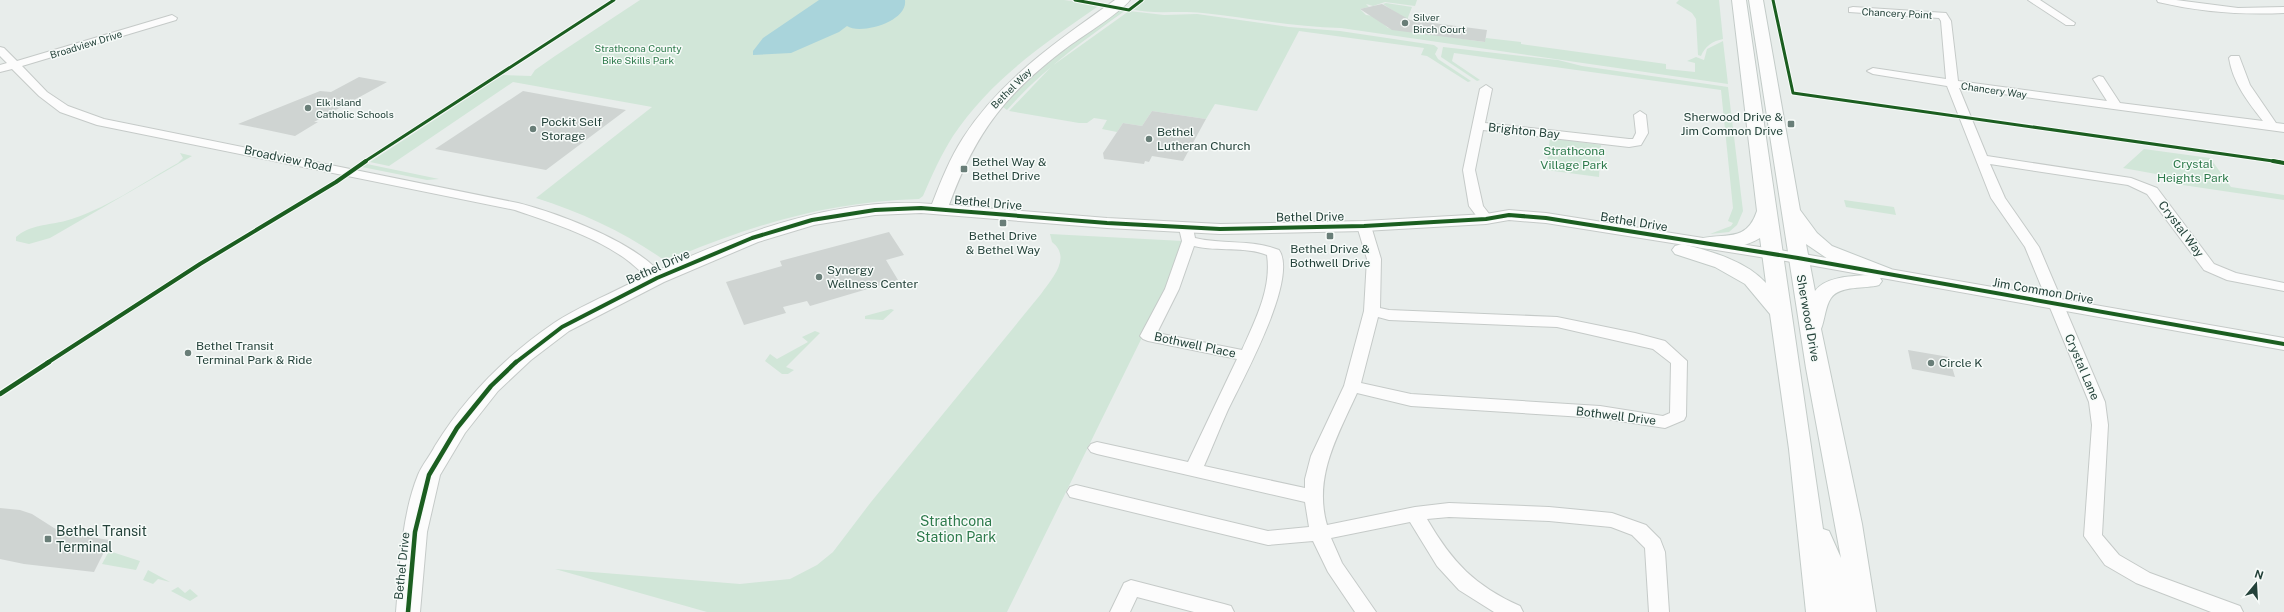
<svg xmlns="http://www.w3.org/2000/svg" width="2284" height="612" font-family="'Public Sans',sans-serif">
<rect width="100%" height="100%" fill="#e8edeb"/>
<path fill="#d1e6d8" d="M640,0h424l36,5c-55,38 -109,74 -147,131 -12,19 -21,39 -30,60l-4,3c-92,3 -164,25 -248,60l-7,1c-40,-28 -81,-47 -128,-62l116,-91 -139,-25 -124,84 -19,-4 133,-87 28,1 4,-6 20,-14z
M1144,0h273l-2,6 -30,-4 -12,4 -7,-2 3,3 -9,2 6,6 8,1 14,12 96,14 2,-4 35,4v2l145,20v5l29,3v-9l-8,-2 9,-4 8,3 3,-11 16,-8 5,43 -387,-56c-47,-1 -92,-10 -138,-15 -24,-3 -48,2 -73,-4z
M1679,0h40l4,39c-10,2 -18,7 -22,17l-3,-1 -2,-36 -4,-6 -16,-10z
M1386,3l26,4 -5,13 -24,-16z
M1118,9l8,1c-43,31 -84,60 -119,100l-4,-3c34,-38 74,-68 115,-98z
M1129,11l35,4 33,-1 92,13 51,4 94,14 4,3 -3,6 3,5 33,22 -3,1 -41,-26 -6,-1 3,-7 -125,-17 -42,80 -42,-7 -9,15 -54,-8 -10,15 -19,-3 -6,9 -15,-3 5,-9 -13,-2 -7,5h-8l-70,-12 43,-45z
M1443,47l115,13 24,6 146,21 15,124 -6,14 -8,7 -19,2 21,-8 2,-3 -5,-2 5,-13 -12,-118 -267,-37 -2,8 28,19 -3,1 -36,-24z
M1550,138l51,7 -2,32 -53,-7z
M2144,149l66,9 21,29 53,8v5l-115,-17 -13,-9 -33,-6z
M180,153l12,3 -142,82 -21,6 -13,-3v-4c13,-12 33,-12 49,-16 40,-11 77,-38 113,-58l5,-5z
M367,164l72,15 -12,1 -65,-13z
M1844,200l50,7 2,8 -50,-8z
M1050,234l133,7 2,9 -178,362h-300l-152,-43 185,15 50,-5 27,-14 16,-13 38,-50 170,-208c11,-16 31,-36 11,-52z
M891,309l3,1 -11,10 -18,-1v-3z
M815,331l5,2 -34,34 8,3 -6,4h-6l-17,-13 5,-7 7,5 31,-17 -6,-5z
M109,551l31,10 -4,9 -34,-6z
M148,570l22,12 -12,-3 -5,5 -10,-4z
M178,587l7,6 5,-4 8,7 -8,5 -19,-10z"/>
<path fill="#a9d4db" d="M819,0h86c3,22 -45,35 -58,26l-8,6 -48,21 -38,2v-4l10,-13z"/>
<path fill="#cfd4d2" d="M1382,4l28,16 77,10 -2,12 -93,-12 -32,-21z
M359,77l28,5 -73,40h4l-23,14 -57,-12 82,-33 11,1z
M523,91l103,19 -80,60 -111,-21z
M1152,111l54,8 -23,42 -31,-5 -3,6 -4,-1 -1,3 -40,-5 -1,-6 20,-30 19,3z
M889,232l15,23 -18,5 12,20 -88,26 -3,-5 -24,6 3,6 -42,12 -18,-43 56,-16 -2,-5z
M1908,350l41,7 6,20 -43,-8z
M0,508l20,2 12,4 22,14 15,6 41,6 -16,32 -70,-8 -24,-5z"/>
<g fill="none" stroke-linecap="round" stroke-linejoin="round">
<defs>
<path id="minor" d="M2028,0h12l35,23 -1,2h-8z
M2157,0h19l62,8 46,-1v6c-43,2 -84,-1 -126,-11z
M1853,7l93,6 5,8 7,60 149,20 -14,-22 6,-3 4,1 17,26 143,18c-15,-19 -30,-38 -34,-63l2,-2h8l11,29 26,38 8,1v8l-325,-44 28,68 144,22 26,10 57,76 22,9 48,10v8l-57,-11 -23,-10 -57,-76 -19,-9 -138,-21 15,34 34,49 66,155 3,23 -6,110 17,20 31,18 90,33 3,6h-32l-75,-29 -31,-18 -21,-29 8,-111 -3,-23 -64,-155 -34,-49 -44,-112 -74,-12 -6,-3 6,-3 73,11 -5,-58 -2,-3 -90,-6v-4z
M172,15l5,3 -1,2 -154,46 25,26 21,14 36,13 414,84c40,10 123,41 146,75l-7,4 -5,-1c-10,-8 -19,-17 -29,-24 -32,-22 -71,-34 -108,-47l-418,-85 -37,-13 -21,-16 -27,-27 -12,3v-7l7,-2 -7,-7v-9l4,1 13,13z
M1486,85l6,4 -7,34 144,16h4l3,-6 -2,-18 6,-4 6,4 2,18 -7,12 -12,2 -146,-17 -8,40 8,36 10,13 -2,3h-10l-12,-16 -6,-36 17,-81z
M1364,222l7,4 10,33 -1,49 9,2 168,7 78,16 30,8 22,20 -1,55 -2,4 -19,8 -65,-10 -189,-12 -54,-13c-19,42 -44,84 -30,132l88,-18 34,-4 100,4 63,6 34,12 14,14 5,13 4,60h-20l-4,-64 -13,-13 -21,-8 -62,-6 -100,-4 -22,2c25,43 48,67 93,87l3,6h-29l-35,-22 -22,-24 -27,-44 -79,16 11,25 34,49h-21l-27,-40 -15,-31 -45,4 -198,-48 -3,-5 3,-5 6,-2 192,46 41,-4 -4,-25 -208,-48 -6,-2 -3,-4 3,-4 6,-2 91,20 49,-103 -89,-18 -5,-2 -3,-3 25,-47 17,-48 -3,-13 7,-4 7,4 2,10c29,7 57,1 84,12 20,29 -38,132 -52,162 -8,18 -15,36 -23,54l101,22v-9l6,-23 33,-70 20,-75 3,-52 -10,-33zM1194,246c24,6 51,0 73,9 5,33 -12,66 -25,95l-85,-17 22,-44zM1378,317l11,3 168,7 96,22 18,14 -1,50 -7,3 -63,-10 -189,-12 -50,-11z
M1131,580l93,24 7,2 3,6h-40l-57,-15 -7,15h-20l14,-29z"/>
<path id="tertiary" d="M1115,0h15c-9,12 -47,36 -61,46 -63,47 -93,85 -120,159l158,13 113,6 144,-3 122,-7 23,-4 37,3 252,40 486,85v12l-486,-87 -252,-40 -37,-3 -23,4 -122,7 -144,3 -113,-6 -186,-15 -46,2 -61,10 -56,17 -94,40 -95,49 -38,29 -33,31 -33,42 -25,42 -13,57 -7,80h-24c4,-44 5,-95 22,-137 4,-10 12,-19 17,-29 30,-49 71,-90 119,-123 23,-15 49,-26 73,-38 92,-44 202,-90 305,-81 9,-23 18,-46 31,-66 38,-59 96,-98 152,-138z"/>
<path id="secondary" d="M1732,0h14l77,529 6,2 12,27 -35,-190 -57,-368h14l37,210 17,23 15,13 59,23 3,4 -3,4 -11,1 2,3 -3,4c-13,4 -39,0 -48,13 -6,9 -6,21 -10,31l41,195 14,88h-70l-17,-163 -19,-135 -25,-30 -30,-17 -40,-13 -3,-4 3,-4 7,-2c29,7 64,17 84,39l-6,-45c-16,10 -44,14 -62,9l-3,-4 3,-4c26,-7 48,5 59,-28zM1806,244l22,15 42,16c-16,1 -44,1 -55,16z"/>
</defs>
<use href="#minor" stroke="#c5cac8" stroke-width="2"/>
<use href="#tertiary" stroke="#c5cac8" stroke-width="2"/>
<use href="#secondary" stroke="#c3cbc8" stroke-width="2"/>
<use href="#minor" fill="#fcfcfc" fill-rule="evenodd"/>
<use href="#tertiary" fill="#fcfcfc" fill-rule="evenodd"/>
<use href="#secondary" fill="#fcfcfc" fill-rule="evenodd"/>
<defs>
<path id="cycleway-far2" d="M1075,0l54,10 13,-10
M1773,0l20,93 487,69
M364,162l250,-162"/>
<path id="cycleway-far1" d="M2273,161l11,2
M47,363l153,-99 136,-82 30,-21
M515,363l47,-36 95,-49 95,-40 60,-18 63,-10 46,-2 186,15 113,6 144,-3 122,-7 23,-4 37,3 252,40 486,86"/>
<path id="cycleway" d="M0,394l49,-32
M408,612l7,-80 14,-57 28,-47 34,-42 25,-24"/>
</defs>
<use href="#cycleway-far2" stroke="#f7fbf9" stroke-width="5"/>
<use href="#cycleway-far1" stroke="#f7fbf9" stroke-width="6"/>
<use href="#cycleway" stroke="#f7fbf9" stroke-width="7"/>
<use href="#cycleway-far2" stroke="#1b5e20" stroke-width="3"/>
<use href="#cycleway-far1" stroke="#1b5e20" stroke-width="4"/>
<use href="#cycleway" stroke="#1b5e20" stroke-width="4.5"/>
</g>
<g fill="#697e78" stroke="#f7fbf9" stroke-width="1.5">
<circle cx="1405" cy="23" r="4"/>
<circle cx="308" cy="108" r="4"/>
<rect x="1787" y="120" width="8" height="8" rx="2"/>
<circle cx="533" cy="129" r="4"/>
<circle cx="1149" cy="139" r="4"/>
<rect x="960" y="165" width="8" height="8" rx="2"/>
<rect x="999" y="219" width="8" height="8" rx="2"/>
<rect x="1326" y="232" width="8" height="8" rx="2"/>
<circle cx="819" cy="277" r="4"/>
<circle cx="188" cy="353" r="4"/>
<circle cx="1931" cy="363" r="4"/>
<rect x="44" y="535" width="8" height="8" rx="2"/>
</g>
<g text-anchor="middle" dominant-baseline="central" stroke-width="3" stroke-linejoin="round" paint-order="stroke">
<g font-size="10" fill="#24423a" stroke="#f7fbf9">
<text transform="translate(1897 13) rotate(3)">Chancery Point</text>
<text transform="translate(86 44) rotate(-17)">Broadview Drive</text>
<text transform="translate(1011 88) rotate(-45)">Bethel Way</text>
<text transform="translate(1994 90) rotate(8)">Chancery Way</text>
</g>
<g font-size="10" fill="#24423a" stroke="#f7fbf9" text-anchor="start">
<text x="1413" y="17">Silver<tspan x="1413" dy="12">Birch Court</tspan></text>
<text x="316" y="102">Elk Island<tspan x="316" dy="12">Catholic Schools</tspan></text>
</g>
<g font-size="10" fill="#2d7a4b" stroke="#f7fbf9">
<text x="638" y="48">Strathcona County<tspan x="638" dy="12">Bike Skills Park</tspan></text>
</g>
<g font-size="12" fill="#24423a" stroke="#f7fbf9" text-anchor="start">
<text x="1783" y="117" text-anchor="end">Sherwood Drive &amp;<tspan x="1783" dy="14">Jim Common Drive</tspan></text>
<text x="541" y="122">Pockit Self<tspan x="541" dy="14">Storage</tspan></text>
<text x="1157" y="132">Bethel<tspan x="1157" dy="14">Lutheran Church</tspan></text>
<text x="972" y="162">Bethel Way &amp;<tspan x="972" dy="14">Bethel Drive</tspan></text>
<text x="1003" y="236" text-anchor="middle">Bethel Drive<tspan x="1003" dy="14">&amp; Bethel Way</tspan></text>
<text x="1330" y="249" text-anchor="middle">Bethel Drive &amp;<tspan x="1330" dy="14">Bothwell Drive</tspan></text>
<text x="827" y="270">Synergy<tspan x="827" dy="14">Wellness Center</tspan></text>
<text x="196" y="346">Bethel Transit<tspan x="196" dy="14">Terminal Park &amp; Ride</tspan></text>
<text x="1939" y="363">Circle K</text>
</g>
<g font-size="12" fill="#24423a" stroke="#f7fbf9">
<text transform="translate(1524 131) rotate(6)">Brighton Bay</text>
<text transform="translate(288 159) rotate(12)">Broadview Road</text>
<text transform="translate(988 203) rotate(5)">Bethel Drive</text>
<text transform="translate(1310 217) rotate(-1)">Bethel Drive</text>
<text transform="translate(1634 222) rotate(9)">Bethel Drive</text>
<text transform="translate(2181 229) rotate(53)">Crystal Way</text>
<text transform="translate(658 267) rotate(-24)">Bethel Drive</text>
<text transform="translate(2043 291) rotate(10)">Jim Common Drive</text>
<text transform="translate(1808 318) rotate(80)">Sherwood Drive</text>
<text transform="translate(1195 345) rotate(12)">Bothwell Place</text>
<text transform="translate(2082 367) rotate(67)">Crystal Lane</text>
<text transform="translate(1616 416) rotate(7)">Bothwell Drive</text>
<text transform="translate(402 566) rotate(-84)">Bethel Drive</text>
</g>
<g font-size="12" fill="#2d7a4b" stroke="#f7fbf9">
<text x="1574" y="151">Strathcona<tspan x="1574" dy="14">Village Park</tspan></text>
<text x="2193" y="164">Crystal<tspan x="2193" dy="14">Heights Park</tspan></text>
</g>
<g font-size="14" fill="#2d7a4b" stroke="#f7fbf9">
<text x="956" y="521">Strathcona<tspan x="956" dy="16">Station Park</tspan></text>
</g>
<g font-size="14" fill="#24423a" stroke="#f7fbf9" text-anchor="start">
<text x="56" y="531">Bethel Transit<tspan x="56" dy="16">Terminal</tspan></text>
</g>
</g>
<g transform="translate(2256 584) rotate(18)" stroke="#f7fbf9" stroke-width="3" paint-order="stroke">
<path d="M0-3L7 15L0 10L-7 15Z" fill="#24423a"/>
<text y="-6" font-size="11" font-weight="bold" text-anchor="middle" fill="#24423a">N</text>
</g>
</svg>
